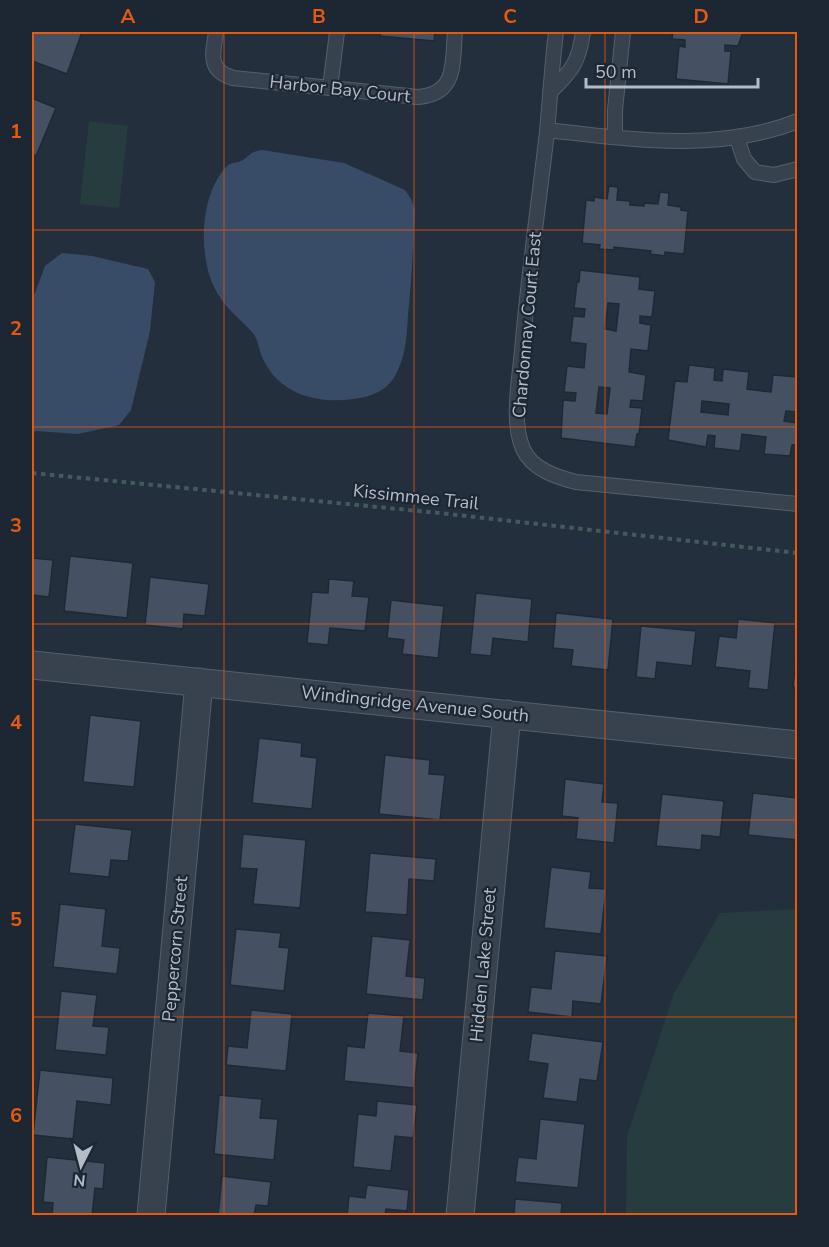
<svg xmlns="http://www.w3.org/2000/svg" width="829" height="1247" font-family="'Nunito Sans',sans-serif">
<rect width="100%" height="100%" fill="#242f3e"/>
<path fill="#263c3f" d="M89,121l39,5 -9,82 -39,-4z
M797,909v306h-171l1,-79 47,-143 46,-80z"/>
<path fill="#394c67" d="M262,150l82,13 61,27 6,9 4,11c-2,34 -3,69 -7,104 -1,19 -2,40 -11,58 -8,18 -25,25 -44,27 -35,5 -72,-4 -89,-38 -5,-9 -5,-21 -12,-29 -14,-15 -29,-26 -38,-45 -16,-33 -14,-93 13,-121 4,-4 11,-3 16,-6 9,-6 7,-8 19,-10z
M62,253l30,3 56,13 7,13 -5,49 -19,79 -12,15 -41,9 -41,-3 -5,1v-131l13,-35z"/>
<path fill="#455162" stroke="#1f2835" stroke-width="1.5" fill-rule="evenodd" d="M32,32h50l-15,42 -35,-13z
M381,32h54l-1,9 -54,-5z
M673,32h70l-5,14 -13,-1v6h6l-3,33 -52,-5 3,-33 6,1v-7l-13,-1z
M32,98l24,10 -20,48 -4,-2z
M609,186l9,1 -1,13 13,1v4l14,1v-3l14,1 2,-12 9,1 -1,12 13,2v3l7,1 -4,43 -19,-2v4l-15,-2 1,-3 -37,-4v3l-15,-1 1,-4 -18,-2 4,-43 8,1v-4l13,2z
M580,270l60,7 -1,12 16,2 -3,26 -12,-1v7l11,2 -3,26 -17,-2 -2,23 17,3 -3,26 -12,-1 -1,7 12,1 -3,26h-2l-2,13 -74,-9 2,-38 12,1 1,-8 -12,-1 3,-26 17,2 2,-24 -16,-2 3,-26 11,1 1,-8 -11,-1 3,-26h2zM608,303l11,1 -3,27 -11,-2zM599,387l11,1 -3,26 -11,-1z
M689,365l26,3 -1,12 8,1 1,-12 26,3 -2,17 24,3 2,-17 25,2v35l-12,-1 -2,10 14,2v22h-6l-2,11 -26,-2 2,-17 -24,-3 -2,17 -26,-3 1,-12 -7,-1 -2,12 -38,-7 7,-59 12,1zM702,401l27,3 -1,11 -27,-3z
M70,556l63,7 -6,55 -63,-7z
M32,558l21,2 -4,37 -17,-2z
M150,577l59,7 -4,32 -21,-2 -1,15 -38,-4z
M329,579l25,2 -2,15 17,1 -4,34 -35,-3 -2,17 -21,-2 5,-51 16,1z
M476,593l56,6 -4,43 -35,-4 -2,18 -21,-2z
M391,600l53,6 -6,52 -36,-4 2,-14 -17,-2z
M556,613l57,6 -5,51 -37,-4 2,-16 -20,-2z
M738,619l37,4 -7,67 -20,-2 2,-17 -35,-4 4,-31 17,2z
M641,626l55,5 -4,35 -35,-4 -2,17 -19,-2z
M797,647h1v41l-5,-1z
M90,715l51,6 -7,66 -51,-5z
M259,738l43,5 -1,13 16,2 -5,51 -60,-6z
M385,755l45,5 -1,14 16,1 -5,45 -61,-6z
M565,779l39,5 -2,18 16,1 -4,40 -38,-4 2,-21 -16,-2z
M753,793l45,5v42l-50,-5z
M662,794l62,7 -4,36 -18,-2 -1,15 -45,-4z
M75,824l57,6 -4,31 -17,-1 -2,17 -40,-4z
M243,834l63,6 -6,68 -47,-4 4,-35 -17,-1z
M370,853l66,6 -2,22 -25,-2 -2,36 -42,-3z
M551,867l40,5 -2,16 17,1 -5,45 -57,-6z
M60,904l46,5 -4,37 18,2 -3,26 -64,-7z
M236,929l45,4 -2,14 10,1 -5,43 -54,-6z
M372,936l38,4 -4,36 19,2 -2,22 -57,-6z
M555,951l52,5 -6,48 -28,-3 -1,16 -44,-5 3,-25 20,2z
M61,991l36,4 -4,31 16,1 -3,28 -51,-5z
M251,1010l41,4 -6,57 -60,-6 2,-19 19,2z
M368,1013l36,3 -4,35 18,2 -4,35 -70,-7 3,-35 17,2z
M532,1033l71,9 -6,39 -17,-2 -3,23 -34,-4 5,-34 -20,-3z
M40,1070l73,8 -2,27 -34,-4 -4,38 -40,-4z
M219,1095l43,4 -2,19 18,1 -4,41 -60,-6z
M377,1101l40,4 -4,33 -18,-2 -4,35 -38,-4 5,-53 18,2z
M540,1119l45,5 -7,64 -63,-6 3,-25 18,2z
M47,1157l58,6 -2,26 -8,-1 -3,28h-40l1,-13 -10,-1z
M222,1176l49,6 -3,24 -12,-1 -2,11h-36z
M367,1185l42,5 -2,21 -21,-2 -1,7h-38l2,-20 16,2z
M515,1199l47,4 -1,13h-47z"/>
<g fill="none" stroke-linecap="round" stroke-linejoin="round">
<defs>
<path id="lane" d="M216,32c-3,22 -9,38 17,46l185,19c40,-3 34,-35 37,-65
M556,32c-4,33 -6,66 -9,100 -8,69 -18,139 -24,208 -2,31 -13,80 0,109 9,20 33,28 53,33l222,22
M330,88l7,-56
M550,92c22,-21 29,-30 33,-60
M547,130c82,9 171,23 251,-9
M615,137v-27l8,-78
M737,138l7,21 11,13 19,3 24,-6"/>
<path id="street" d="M32,665l766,80
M151,1216l48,-534
M460,1216l47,-502"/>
</defs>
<use href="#lane" stroke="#565f6c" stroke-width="16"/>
<use href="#street" stroke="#565f6c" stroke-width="29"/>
<path stroke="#44595c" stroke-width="4" stroke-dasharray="4.5 4.5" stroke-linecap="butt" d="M32,473l407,40 359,40"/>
<use href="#lane" stroke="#38414e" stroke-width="14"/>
<use href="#street" stroke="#38414e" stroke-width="27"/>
</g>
<path fill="none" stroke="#e8590c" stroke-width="1.5" stroke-opacity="0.55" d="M224,32v1184M414,32v1184M605,32v1184M32,230h766M32,427h766M32,624h766M32,820h766M32,1017h766"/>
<g text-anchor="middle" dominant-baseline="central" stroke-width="4.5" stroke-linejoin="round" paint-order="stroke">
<g font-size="18" fill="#b4bcc9" stroke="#1d2633">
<text transform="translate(340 89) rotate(6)">Harbor Bay Court</text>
<text transform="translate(527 325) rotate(-85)">Chardonnay Court East</text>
<text transform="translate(416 497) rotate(6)">Kissimmee Trail</text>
<text transform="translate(415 704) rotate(6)">Windingridge Avenue South</text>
<text transform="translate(175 949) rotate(-85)">Peppercorn Street</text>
<text transform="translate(483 965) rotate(-85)">Hidden Lake Street</text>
</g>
</g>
<rect width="829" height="1247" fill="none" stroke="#1d2633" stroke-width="66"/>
<g transform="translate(81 1166) rotate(186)" stroke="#1d2633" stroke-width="4.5" paint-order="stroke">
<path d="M0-4.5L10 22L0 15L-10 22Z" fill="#b4bcc9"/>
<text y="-9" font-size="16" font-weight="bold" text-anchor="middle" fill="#b4bcc9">N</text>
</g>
<path d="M586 78v9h172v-9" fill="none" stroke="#b4bcc9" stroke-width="3"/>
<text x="595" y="78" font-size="18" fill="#b4bcc9" stroke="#1d2633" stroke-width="4.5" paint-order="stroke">50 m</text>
<rect x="33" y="33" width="763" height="1181" fill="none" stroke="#e8590c" stroke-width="2"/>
<g font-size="20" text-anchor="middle" font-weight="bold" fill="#e8590c">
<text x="128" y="23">A</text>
<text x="319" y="23">B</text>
<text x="510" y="23">C</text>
<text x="701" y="23">D</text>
<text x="16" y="138">1</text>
<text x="16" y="335">2</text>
<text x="16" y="532">3</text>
<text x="16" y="729">4</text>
<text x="16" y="926">5</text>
<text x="16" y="1122">6</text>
</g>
</svg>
